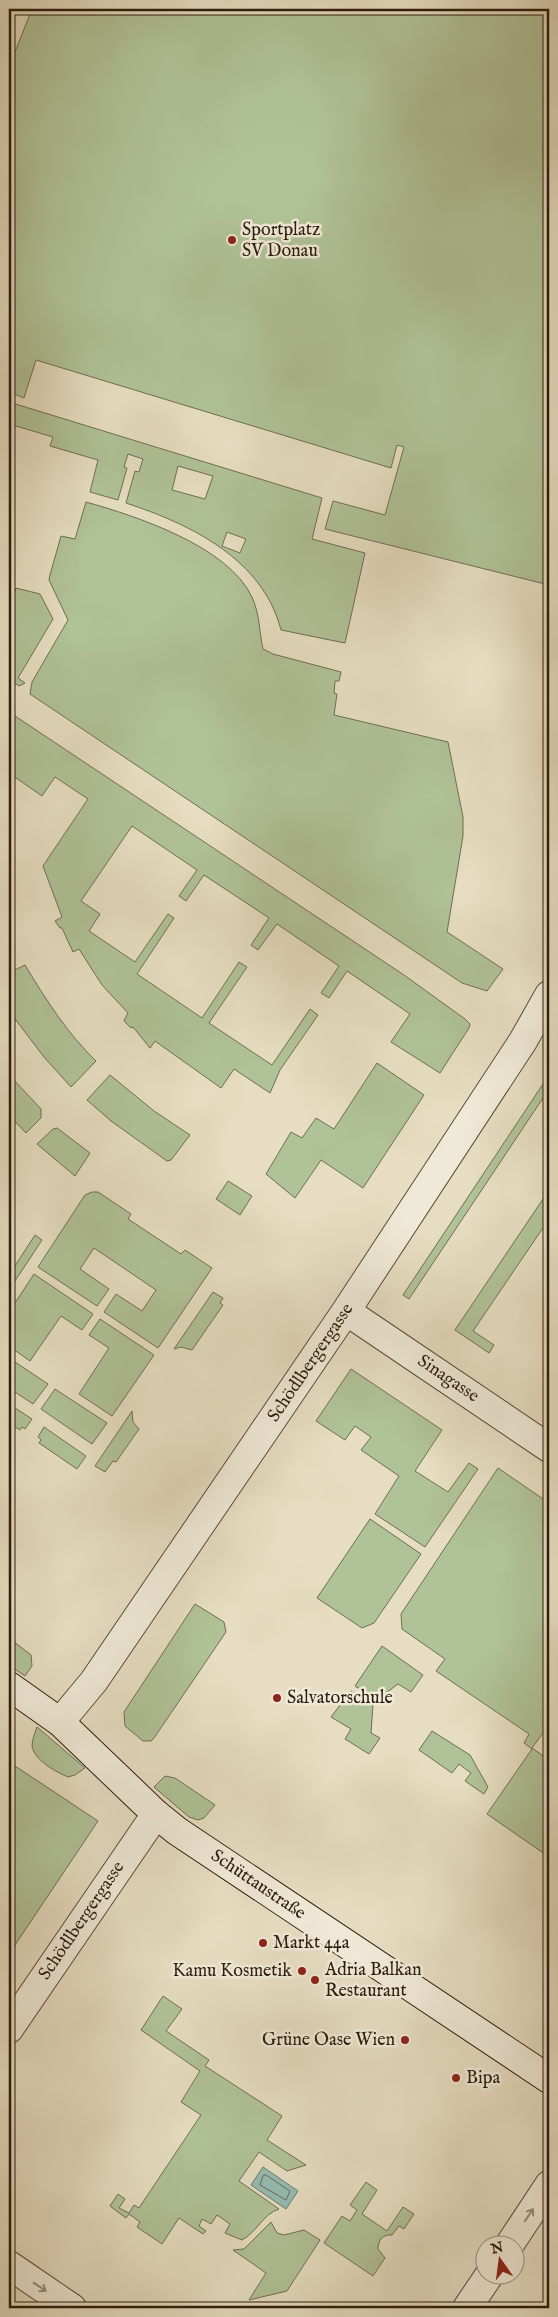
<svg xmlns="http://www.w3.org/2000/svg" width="558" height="2317" font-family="'IM FELL English',serif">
<rect width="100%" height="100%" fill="#e6ddc2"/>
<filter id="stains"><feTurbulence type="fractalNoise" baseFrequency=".004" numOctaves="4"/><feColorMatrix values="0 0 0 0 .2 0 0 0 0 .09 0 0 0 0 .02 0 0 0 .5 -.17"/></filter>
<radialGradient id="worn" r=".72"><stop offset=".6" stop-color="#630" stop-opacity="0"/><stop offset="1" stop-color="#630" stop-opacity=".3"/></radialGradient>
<path fill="#b0c297" stroke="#6e6f51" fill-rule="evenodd" d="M32,9h517v576l-224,-56 8,-28 52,14 19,-68 -7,-2 -6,23 -355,-108 -12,38 -15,-6v-325z
M9,402l313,96 -10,41 53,14 -20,90 -64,-13c-18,-71 -91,-106 -155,-127l9,-32 4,1 4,-13 -15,-5 -4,13 3,1 -9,32 -28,-8 8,-32 -48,-14 3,-9 -44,-13zM178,466l35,10 -8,23 -33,-9zM227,532l19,7 -6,14 -18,-7z
M86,502c50,14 142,44 166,95 8,18 7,34 11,52l10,5 68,18 -2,9h-4l-1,12 3,1 -3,21 114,27 15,75v19l-16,96 56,37 -16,22 -25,-8 -432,-289 2,-12 36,-62 -19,-40 1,-5 11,-39 14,3z
M16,588l24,6 13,25 -35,59 7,5 -6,3 -10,-7v-70z
M9,712l395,263 61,44 5,5 -1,4 -29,45 -49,-31 19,-28 -63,-43 -18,27 -8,-5 18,-27 -62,-42 -19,26 -7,-5 18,-27 -65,-43 -18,26 -7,-5 18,-26 -65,-44 -51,75 19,13 -11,17 46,31 33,-48 6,4 -37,56 65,44 37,-56 8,5 -38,56 63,42 38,-56 8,6 -38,55 -10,23 -36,-24 -13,19 -66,-47 -5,7 -17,-21 -2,1 -7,-7 4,-8 -26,-28 -23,-36 -6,3 -11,-24h-2l-5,-7 7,-4 -19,-51 45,-67 -33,-22 -13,19 -33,-23z
M25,965c21,35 42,68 71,96l-25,26 -27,-30 -35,-46v-38z
M377,1063l47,32 -61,93 -42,-28 -26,38 -29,-24 25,-42 11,6 14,-20 18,11z
M110,1075l44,36 36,24 -19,25 -4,1 -56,-40 -24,-21z
M549,1075v14l-140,210 -6,-4z
M9,1078h3l29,31v9l-15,15 -17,-18z
M57,1128l33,25 -15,23 -38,-32 16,-15z
M228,1181l24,15 -12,19 -24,-16z
M549,1190v29l-76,112 21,14 -5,8 -34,-23z
M92,1192h6l33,22 -3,5 53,35 4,-4 27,18 -54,80 -54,-36 12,-18 26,17 14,-21 -62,-42 -14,21 29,20 -12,17 -59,-39 47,-72z
M35,1235l7,5 -33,50v-15z
M34,1274l59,40 -11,16 -21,-14 -31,45 -21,-15v-34z
M213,1292l10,6 -3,5 3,2 -31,45 -11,-3 -7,2z
M100,1319l54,36 -42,61 -33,-22 30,-46 -20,-13z
M9,1358l39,26 -15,20 -24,-16z
M351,1369l91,61 -27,41 33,21 21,-29 9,6 -53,78 -50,-33 24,-38 -38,-26 10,-13 -16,-11 -10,14 -29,-19z
M55,1389l52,34 -15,21 -51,-35z
M9,1404l23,15 -7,10 -3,-2 -2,3 -11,-7z
M132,1411l1,11 6,7 -23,33 -3,-1 -8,11 -10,-6z
M44,1427l42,29 -9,13 -38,-26 2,-3 -3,-3z
M498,1468l51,35v234l-6,-4 -11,15 17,12v97l-62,-43 45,-65 -8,-6 5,-9 -93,-63 9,-12 -43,-30 -1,-15z
M370,1519l51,35 -47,69 -12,5 -45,-30z
M195,1604l29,18 2,10 -72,106 -3,3h-8l-18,-15 -1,-14z
M9,1638l22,17 1,11 -7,10 -16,-11z
M382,1646l41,29 -12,17 -13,-8 -20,15 -23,-13z
M351,1691l22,13 -2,29 9,5 -11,16 -24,-15 6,-10 -20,-12z
M37,1727l48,41 -10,7 -7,2c-12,-5 -34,-17 -36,-31 0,-6 3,-13 5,-19z
M432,1731l38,24 18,32 -4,7 -19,-13 6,-8 -12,-9 -7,9 -33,-23z
M9,1762l89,59 -89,133z
M165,1776l10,2 40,27 -11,13 -6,2 -9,-3 -35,-30z
M163,1996l19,13 -16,22 43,29 -4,6 77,50 -15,24 39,25 -19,6 -28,-19 -20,29 40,28c-16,5 -22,23 -37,31l-17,-7 5,-9 -13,-9 -6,9 -9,-5 -3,7 7,5 -3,3 -24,-16 -17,26 -25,-17 3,-5 -11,-8 -3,4 -16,-12 8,-12 7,5 -6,9 10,5 5,-8 5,3 62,-93 -20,-13 19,-31 -59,-41z
M366,2182l11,8 -15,24 25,17 16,-24 11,7 -10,15 -5,-3 -7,9c-9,-1 -14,5 -14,14l7,9 -12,18 -49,-33 18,-27 8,5 7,-11 -7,-5z
M271,2222l6,11 7,2 20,-5 16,10 -33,51 -38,9 17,-27 -33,-23 11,-1z"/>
<path fill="#96bcb3" stroke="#6c7c70" d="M263,2167l35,24 -12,18 -35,-24z"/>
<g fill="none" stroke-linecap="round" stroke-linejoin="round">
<path stroke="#616c5f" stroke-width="1" d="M266,2175l24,16 -4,9 -26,-15 3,-9z"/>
<defs>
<path id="street" d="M346,1311l203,137
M60,1722l34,-41 252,-370 177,-270 26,-46
M9,2029l147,-215
M510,2244l39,-59
M9,2265l63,43
M467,2308l23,-34"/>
<path id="secondary" d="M9,1686l51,36 96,92 21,17 372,248"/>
</defs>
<use href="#street" stroke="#5a4c39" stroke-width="30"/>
<use href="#secondary" stroke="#2c1c0b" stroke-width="30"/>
<use href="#street" stroke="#efe9d7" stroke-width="28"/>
<use href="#secondary" stroke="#efe9d7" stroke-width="28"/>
</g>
<defs><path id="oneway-shaft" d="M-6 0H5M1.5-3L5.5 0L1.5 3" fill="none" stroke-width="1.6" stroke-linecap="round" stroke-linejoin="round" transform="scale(1.25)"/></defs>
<g stroke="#978d7b">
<use href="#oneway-shaft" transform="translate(529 2215) rotate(-56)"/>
<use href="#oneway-shaft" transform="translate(40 2287) rotate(34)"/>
</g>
<g fill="#8f2418" stroke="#efe9d7" stroke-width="2">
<circle cx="232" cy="240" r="5"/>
<circle cx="277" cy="1698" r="5"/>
<circle cx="263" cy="1943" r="5"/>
<circle cx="302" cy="1971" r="5"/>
<circle cx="315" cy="1980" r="5"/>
<circle cx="405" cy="2040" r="5"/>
<circle cx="456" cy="2078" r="5"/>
</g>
<g text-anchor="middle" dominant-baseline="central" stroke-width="5" stroke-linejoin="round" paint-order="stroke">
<g font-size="18" fill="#2c1c0b" stroke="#efe9d7" text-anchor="start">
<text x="242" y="230">Sportplatz<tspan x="242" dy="21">SV Donau</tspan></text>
<text x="287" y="1698">Salvatorschule</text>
<text x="273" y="1943">Markt 44a</text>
<text x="325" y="1970">Adria Balkan<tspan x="325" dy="21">Restaurant</tspan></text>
<text x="292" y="1971" text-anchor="end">Kamu Kosmetik</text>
<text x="395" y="2040" text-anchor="end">Grüne Oase Wien</text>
<text x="466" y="2078">Bipa</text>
</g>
<g font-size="18" fill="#2c1c0b" stroke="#efe9d7">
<text transform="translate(311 1363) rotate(-56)">Schödlbergergasse</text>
<text transform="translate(448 1379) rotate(34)">Sinagasse</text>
<text transform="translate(258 1885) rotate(34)">Schüttaustraße</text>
<text transform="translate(82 1921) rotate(-56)">Schödlbergergasse</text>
</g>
</g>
<rect width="558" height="2317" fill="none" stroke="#e6ddc2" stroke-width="30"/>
<rect x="10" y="10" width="538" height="2297" fill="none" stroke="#2c1c0b" stroke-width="2.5"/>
<rect x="15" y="15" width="528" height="2287" fill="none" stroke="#2c1c0b"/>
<g transform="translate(500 2260) rotate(346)"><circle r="24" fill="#efe9d7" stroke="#a19785"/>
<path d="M0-4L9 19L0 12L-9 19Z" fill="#8f2418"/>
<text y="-8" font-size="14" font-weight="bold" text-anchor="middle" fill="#2c1c0b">N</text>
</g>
<rect width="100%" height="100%" filter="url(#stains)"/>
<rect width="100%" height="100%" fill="url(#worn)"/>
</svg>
